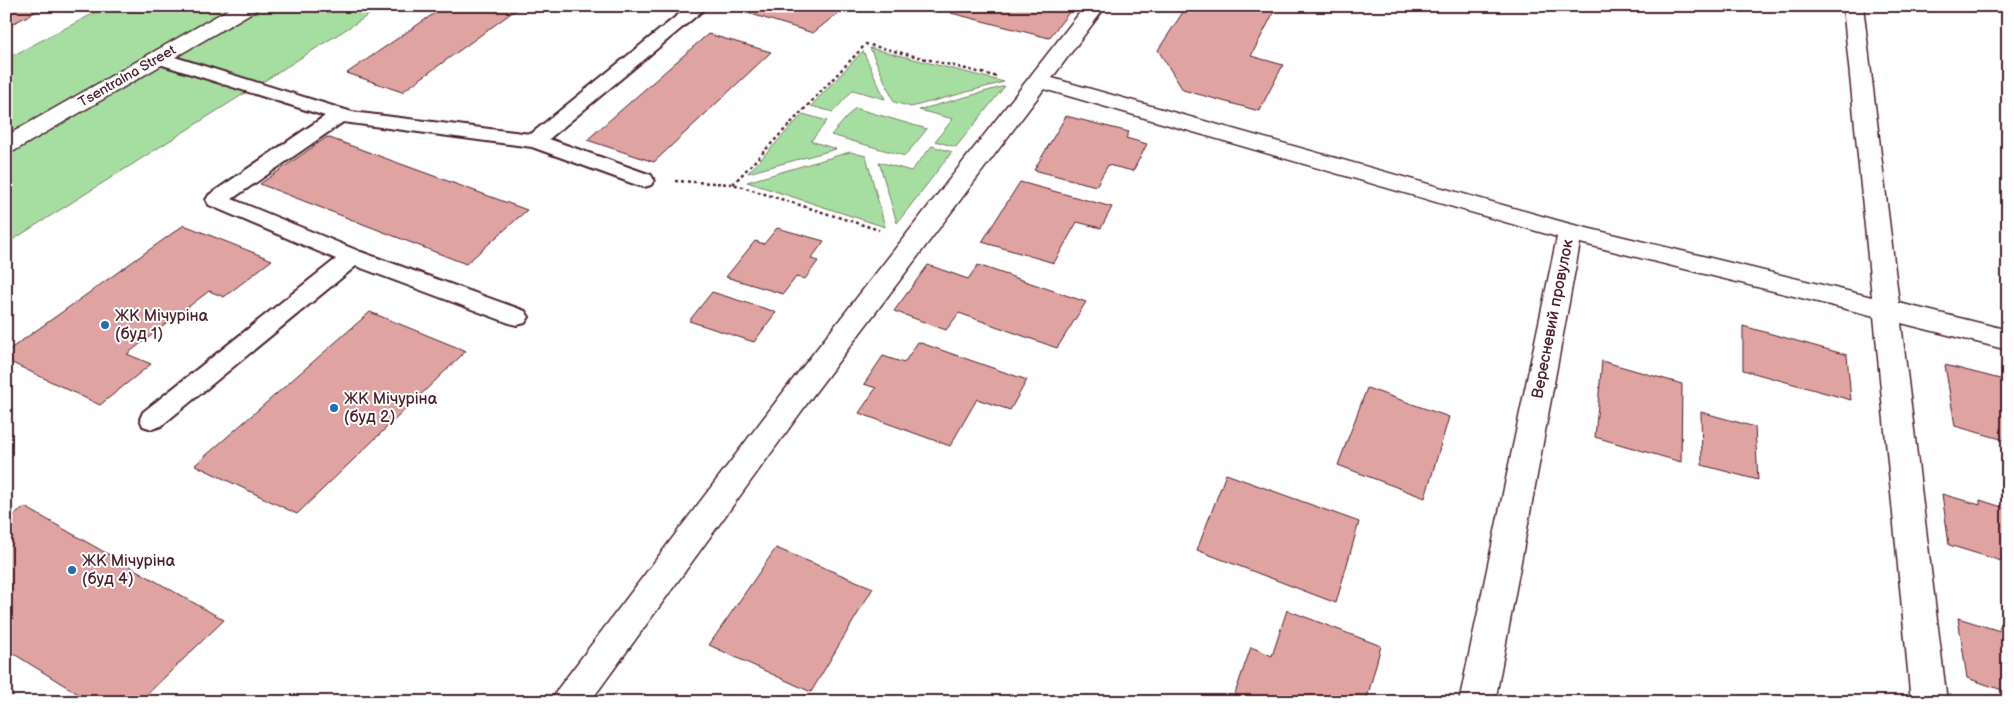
<svg xmlns="http://www.w3.org/2000/svg" width="2014" height="708" font-family="'Balsamiq Sans',sans-serif">
<rect width="100%" height="100%" fill="#fff"/>
<filter id="ink" filterUnits="userSpaceOnUse"><feTurbulence type="fractalNoise" baseFrequency=".02" numOctaves="2"/><feDisplacementMap in="SourceGraphic" scale="10" xChannelSelector="R" yChannelSelector="G"/><feConvolveMatrix kernelMatrix="1 2 1 2 8 2 1 2 1" color-interpolation-filters="sRGB"/></filter>
<g filter="url(#ink)">
<path fill="#a6dea2" stroke="#787e66" d="M108,6h275l-377,238v-185z
M870,48l134,34 -93,25 -17,-5z
M863,51l22,48 -32,-9 -20,22 -22,-6z
M1005,86l-49,61 -21,-6 18,-22 -34,-9z
M855,108l72,21 -22,27 -74,-21z
M803,114l24,7 -16,20 25,8 -88,24z
M932,146l20,6 -55,71 -18,-61 32,9z
M850,152l16,4 19,71 -138,-45z"/>
<path fill="#dfa4a2" stroke="#4a1f2b" d="M6,6h41l-41,21z
M445,6h76l-119,86 -55,-19z
M725,6h96l18,6 -26,21z
M957,6h117l-25,32 -98,-25z
M1187,6h90l-26,50 32,9 -24,46 -76,-21 -25,-40z
M708,34l63,18 -117,110 -67,-22z
M1066,116l63,16 -3,6 21,6 -14,27 -25,-6 -12,21 -62,-16z
M327,137l200,73 -61,54 -206,-80z
M1020,182l92,25 -11,21 -24,-6 -23,41 -72,-21z
M184,225l88,35 -48,37 -15,-6 -82,63 24,10 -51,41 -94,-45v-8z
M777,228l47,13 -13,18 7,2 -13,18 -9,-2 -13,17 -57,-17 29,-36 9,3z
M928,265l40,14 10,-14 108,37 -29,46 -98,-35 -13,17 -52,-19z
M712,292l64,20 -22,30 -65,-21z
M370,312l96,39 -169,163 -102,-49z
M1743,326l104,29 4,45 -108,-30z
M918,342l109,38 -17,30 -33,-11 -27,47 -91,-33 17,-25 -12,-4 19,-28 21,7z
M1602,361l80,23 -1,78 -86,-25z
M1945,365l63,16v60l-53,-15z
M1367,388l82,29 -24,81 -87,-33z
M1701,412l54,15 3,53 -56,-15z
M1226,474l133,48 -23,81 -139,-53z
M1942,494l38,11v-5l25,8 3,5v50l-59,-18z
M25,507l199,113 -85,82h-48l-85,-53v-128z
M776,548l97,40 -62,104 -102,-47z
M1287,610l94,36 -15,56h-134l19,-55 21,9z
M1958,618l42,13 -1,-5 9,3v63l-41,-14z"/>
<g fill="none" stroke-linecap="round" stroke-linejoin="round">
<defs>
<path id="lane" d="M689,6h19l-159,133 102,36 3,5 -3,5 -7,2 -7,-2 -105,-38 -189,-25 -111,77 129,53 164,59 4,6 -4,6 -8,2 -8,-2 -153,-57 -195,160 -9,3 -9,-3 -3,-7 3,-7 193,-153 -127,-54 -3,-5 3,-5 116,-79 -172,-54 -3,-4 3,-4 6,-1 6,1 187,58 179,22z"/>
<path id="street" d="M234,6h25l-3,4 -242,141 -8,2v-17z
M1085,6h21l-54,72 518,146 302,73 -29,-291h20l36,297 109,27v20l-107,-27 46,379h-36l-37,-386 -294,-73 -85,459h-36l98,-465 -513,-148 -230,305 -224,308h-38l5,-12 237,-312z"/>
</defs>
<use href="#lane" stroke="#4a1f2b" stroke-width="4"/>
<use href="#street" stroke="#4a1f2b" stroke-width="3"/>
<path stroke="#4a1f2b" stroke-width="2.5" stroke-dasharray="3 3" stroke-linecap="butt" d="M675,181l58,3 146,46
M733,184l133,-140 132,33"/>
<use href="#lane" fill="#fff" fill-rule="evenodd"/>
<use href="#street" fill="#fff" fill-rule="evenodd"/>
</g>
</g>
<g fill="#1f6fb2" stroke="#fff" stroke-width="2">
<circle cx="105" cy="325" r="5"/>
<circle cx="334" cy="408" r="5"/>
<circle cx="72" cy="570" r="5"/>
</g>
<g text-anchor="middle" dominant-baseline="central" stroke-width="4" stroke-linejoin="round" paint-order="stroke">
<g font-size="14" fill="#4a1f2b" stroke="#fff">
<text transform="translate(127 76) rotate(-30)">Tsentralna Street</text>
</g>
<g font-size="16" fill="#4a1f2b" stroke="#fff" text-anchor="start">
<text x="115" y="316">ЖК Мічуріна<tspan x="115" dy="18">(буд 1)</tspan></text>
<text x="344" y="399">ЖК Мічуріна<tspan x="344" dy="18">(буд 2)</tspan></text>
<text x="82" y="561">ЖК Мічуріна<tspan x="82" dy="18">(буд 4)</tspan></text>
</g>
<g font-size="16" fill="#4a1f2b" stroke="#fff">
<text transform="translate(1553 319) rotate(-79)">Вересневий провулок</text>
</g>
</g>
<rect width="2014" height="708" fill="none" stroke="#fff" stroke-width="25"/>
<rect x="12" y="12" width="1989" height="683" fill="none" stroke="#4a1f2b" stroke-width="2" filter="url(#ink)"/>
</svg>
